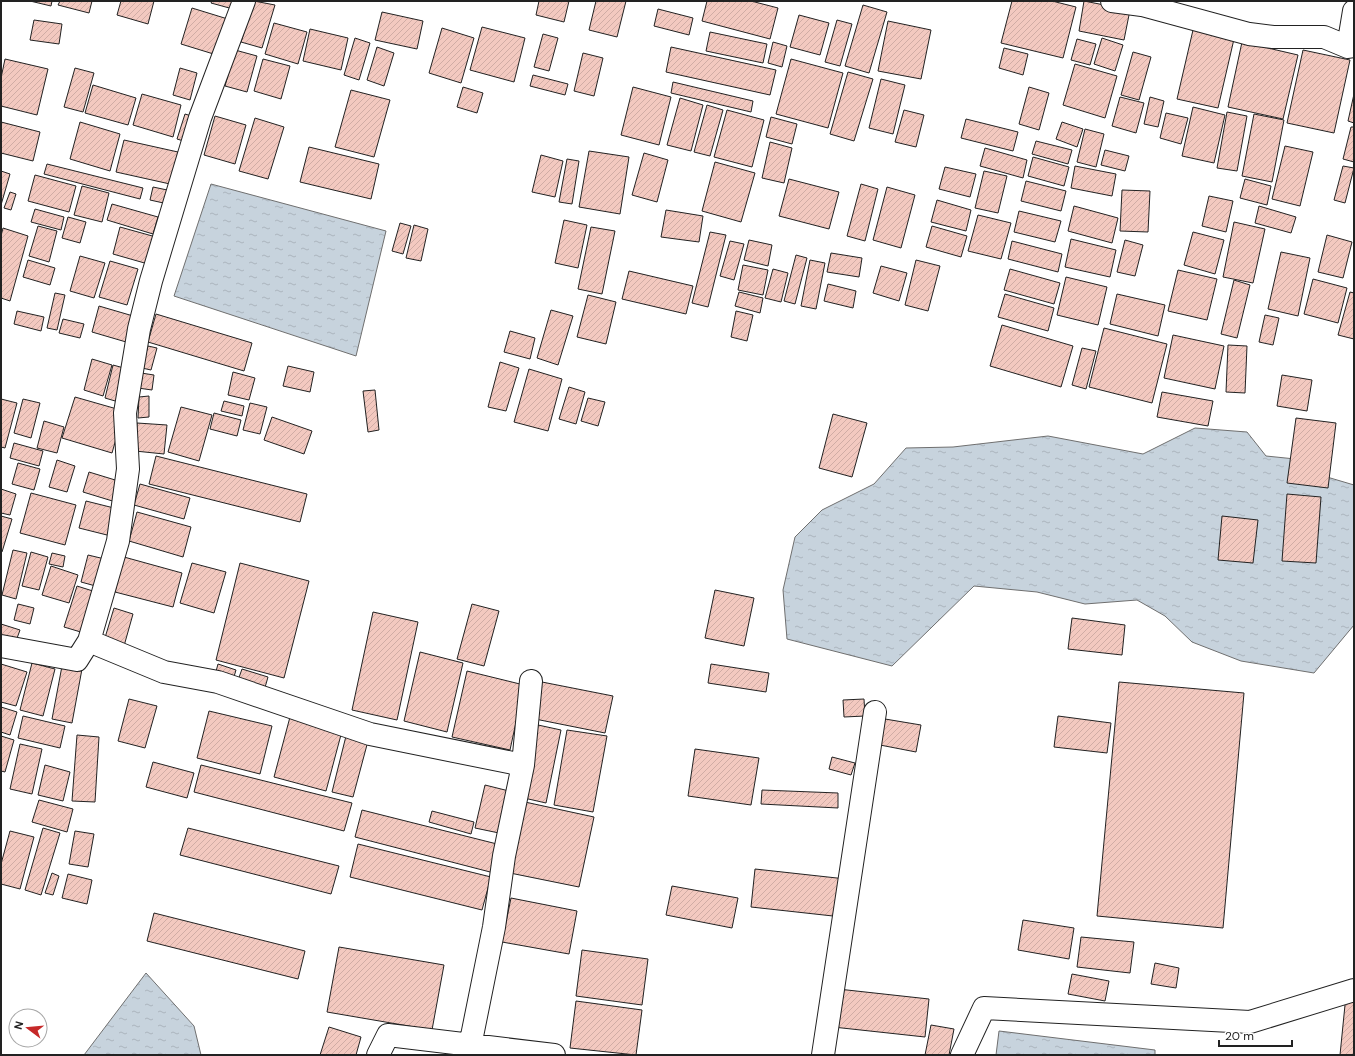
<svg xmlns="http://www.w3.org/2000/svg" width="1355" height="1056" font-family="'DM Sans',sans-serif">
<defs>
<pattern id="water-ripples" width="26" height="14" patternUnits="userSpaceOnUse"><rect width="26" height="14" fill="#c7d3dd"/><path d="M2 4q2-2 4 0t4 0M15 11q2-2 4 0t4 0" fill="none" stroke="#abb5bd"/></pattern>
<pattern id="building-hatch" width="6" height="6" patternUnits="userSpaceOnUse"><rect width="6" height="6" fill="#f3c9c0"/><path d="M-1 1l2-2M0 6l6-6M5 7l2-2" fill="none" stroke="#d0aca5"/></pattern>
</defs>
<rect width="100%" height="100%" fill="#fff"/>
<path fill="url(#water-ripples)" stroke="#6f6f6f" d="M211,184l175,47 -30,125 -182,-60z
M1195,428l52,4 19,24 39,4 22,17 27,8v140l-40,48 -73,-12 -49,-19 -27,-26 -28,-16 -52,4 -48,-12 -63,-6 -82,80 -105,-27 -4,-49 12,-53 27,-27 52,-26 32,-36 47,-1 95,-11 95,18z
M146,973l48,53 7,29h-117z
M999,1031l156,19v5h-159z"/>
<path fill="url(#building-hatch)" stroke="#222" d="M30,1h22l-1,5z
M60,1h32l-3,12 -31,-8z
M121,1h33l-6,23 -31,-9z
M212,1h23l-2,8 -22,-6z
M254,1l21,4 -13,43 -21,-6z
M539,1h30l-5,21 -28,-7z
M596,1h30l-9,36 -28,-7z
M707,1h44l27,7 -8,31 -68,-18z
M1012,1h40l24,6 -13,51 -62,-15z
M1084,1l46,9 -6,30 -45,-9z
M863,5l24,7 -18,61 -24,-7z
M192,8l39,12 -11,36 -39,-12z
M658,9l35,9 -4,17 -35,-9z
M382,12l41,9 -6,28 -42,-9z
M799,15l30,8 -9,32 -30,-8z
M34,20l28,4 -3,20 -29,-4z
M837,20l15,4 -12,42 -15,-4z
M888,21l43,9 -10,49 -43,-8z
M274,23l33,9 -9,32 -33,-10z
M482,27l43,11 -11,44 -44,-12z
M442,28l32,10 -13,45 -32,-10z
M310,29l38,9 -7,32 -38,-9z
M1193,30l41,9 -16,69 -41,-9z
M710,32l57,12 -4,19 -57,-12z
M543,34l15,4 -9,33 -15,-4z
M355,38l15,5 -11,37 -15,-5z
M1102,38l21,7 -8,26 -21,-7z
M1077,39l19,5 -6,21 -19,-5z
M773,42l14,4 -5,21 -14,-4z
M1242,42l56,13 -15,64 -55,-12z
M377,47l17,6 -10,33 -17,-6z
M671,47l105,23 -6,25 -104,-23z
M1004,48l24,6 -5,21 -24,-7z
M235,50l22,6 -10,36 -22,-6z
M1303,50l47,10 -16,73 -47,-10z
M1133,52l18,5 -12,43 -18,-5z
M583,53l20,5 -9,38 -20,-5z
M5,59l43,10 -11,46 -36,-9v-28z
M263,59l27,7 -9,33 -27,-8z
M791,59l52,14 -15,55 -52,-14z
M1075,64l42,12 -12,42 -42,-13z
M75,68l19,5 -11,39 -19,-5z
M180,68l17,5 -7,27 -17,-5z
M848,72l25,7 -19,62 -24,-7z
M533,75l35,9 -3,11 -35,-9z
M881,79l24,6 -12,49 -24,-6z
M673,82l80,19 -2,11 -80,-19z
M93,85l43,13 -8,27 -43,-12z
M463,87l20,6 -6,20 -20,-6z
M633,87l38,10 -12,48 -38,-10z
M1029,87l20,6 -10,37 -20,-6z
M351,90l39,10 -16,57 -39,-10z
M142,94l39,11 -8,32 -40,-12z
M1354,94v29l-6,-2z
M1120,97l24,6 -8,30 -24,-7z
M1150,97l14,4 -6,26 -14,-3z
M680,98l23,7 -12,46 -24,-6z
M707,105l16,5 -13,46 -16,-4z
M1193,107l32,8 -11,48 -32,-7z
M727,110l37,10 -12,47 -38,-10z
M904,110l20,5 -8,32 -21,-5z
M1227,112l20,4 -10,55 -20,-3z
M1166,113l22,5 -7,26 -21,-6z
M185,114l13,4 -8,25 -13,-4z
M1254,114l30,6 -12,62 -30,-6z
M215,116l31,9 -11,39 -31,-9z
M771,117l26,7 -5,20 -26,-7z
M255,118l29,9 -16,52 -29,-8z
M966,119l52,13 -5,19 -52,-13z
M1,122l39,10 -7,29 -32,-8z
M80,122l40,12 -10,37 -40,-12z
M1062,122l21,7 -6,18 -21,-8z
M1351,127h3v35l-11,-3z
M1085,129l19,5 -8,33 -19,-5z
M124,140l54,12 -8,32 -54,-12z
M1036,141l36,9 -4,14 -36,-10z
M770,142l22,6 -8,35 -22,-5z
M1285,146l28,6 -13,54 -28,-7z
M309,147l70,17 -8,35 -71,-17z
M985,148l42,12 -4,18 -43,-12z
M1105,150l24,6 -4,15 -24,-6z
M589,151l40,6 -9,57 -41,-7z
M644,153l24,7 -11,42 -25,-7z
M541,155l22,6 -8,36 -23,-5z
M1033,157l36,10 -5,19 -36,-10z
M567,159l12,2 -7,43 -13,-2z
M715,162l40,11 -14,49 -39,-11z
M47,164l96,24 -3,11 -96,-25z
M1075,166l41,8 -4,22 -41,-8z
M1343,166l11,2 -9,35 -11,-3z
M945,167l31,7 -6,23 -31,-8z
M1,171l9,3 -9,31z
M984,171l23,5 -9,37 -23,-5z
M35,175l41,11 -7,26 -41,-11z
M789,179l50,13 -10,37 -50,-13z
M1245,179l26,7 -4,19 -27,-7z
M1026,181l40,10 -5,20 -40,-10z
M861,184l17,5 -13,52 -18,-5z
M82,186l27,7 -7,29 -28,-7z
M153,187l19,4 -4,13 -18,-4z
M887,187l28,8 -14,53 -28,-8z
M1122,190l28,1 -2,41 -28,-1z
M10,192l6,2 -5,16 -7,-2z
M1209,196l24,5 -7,31 -24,-6z
M937,200l34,10 -5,21 -35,-9z
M112,204l46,13 -5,17 -46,-14z
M1074,206l44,12 -6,25 -44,-12z
M1259,206l37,11 -5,16 -36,-10z
M35,209l29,8 -3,13 -30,-8z
M666,210l37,6 -4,26 -38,-5z
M1019,211l42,10 -6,21 -41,-10z
M978,215l33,8 -10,36 -33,-8z
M68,217l18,5 -6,21 -18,-5z
M564,220l23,5 -9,43 -23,-5z
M1234,222l31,7 -12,54 -30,-6z
M400,223l11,3 -8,28 -11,-3z
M414,225l14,4 -7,32 -15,-3z
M38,226l19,5 -8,31 -20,-6z
M932,226l35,10 -6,21 -35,-10z
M120,227l36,10 -8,27 -35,-10z
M591,227l24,4 -13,63 -24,-5z
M3,228l25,8 -18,65 -9,-3v-62z
M710,232l16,3 -18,72 -16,-4z
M1193,232l31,8 -9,34 -31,-9z
M1327,235l25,7 -9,36 -25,-6z
M1071,239l45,11 -6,27 -45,-10z
M749,240l23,5 -4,21 -24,-6z
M1125,240l18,5 -8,31 -18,-4z
M730,241l14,3 -10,36 -14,-4z
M1012,241l50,13 -4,18 -50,-13z
M1281,252l29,6 -12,58 -30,-7z
M831,253l31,5 -3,19 -32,-5z
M796,255l11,3 -12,46 -11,-3z
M80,256l25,7 -11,35 -24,-7z
M28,260l27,8 -5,17 -27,-8z
M810,260l15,3 -9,46 -15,-3z
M916,260l24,6 -12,45 -23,-6z
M110,261l28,8 -11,36 -28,-8z
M743,265l25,5 -5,25 -25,-5z
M881,266l26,7 -8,28 -26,-8z
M773,269l15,4 -7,29 -16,-4z
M1010,269l50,14 -6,21 -50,-14z
M1178,270l39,9 -10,41 -39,-9z
M629,271l64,15 -7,28 -64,-15z
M1066,277l41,10 -9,38 -41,-10z
M1313,279l34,9 -9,35 -34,-9z
M1234,280l16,5 -13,53 -16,-4z
M828,284l28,7 -3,17 -29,-7z
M739,292l24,6 -3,15 -25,-7z
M1350,292l4,1v46l-16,-4z
M55,293l10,2 -8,35 -10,-2z
M1005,294l49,14 -6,23 -50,-14z
M1117,294l48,11 -7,31 -48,-12z
M588,295l28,7 -10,42 -29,-7z
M99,306l41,12 -7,26 -41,-12z
M551,310l22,6 -15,49 -21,-7z
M17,311l27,6 -3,14 -27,-7z
M736,311l17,4 -6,26 -16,-4z
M156,314l96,29 -8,28 -96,-29z
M1265,315l14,3 -6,27 -14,-3z
M63,319l21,5 -4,14 -21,-5z
M1002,325l71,21 -12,41 -71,-21z
M1104,328l63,16 -15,59 -63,-16z
M510,331l25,7 -5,21 -26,-7z
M1173,335l51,11 -9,43 -51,-11z
M1228,345l19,1 -2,47 -19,-1z
M148,346l9,2 -6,22 -9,-2z
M1082,348l14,3 -10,38 -14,-4z
M92,359l20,6 -9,31 -19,-6z
M500,362l19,6 -13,43 -18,-4z
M113,365l18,5 -9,33 -17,-5z
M288,366l26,6 -4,20 -27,-6z
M529,369l33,10 -14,52 -34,-9z
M233,372l22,6 -6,22 -21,-5z
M141,373l13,2 -2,15 -14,-2z
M1282,375l30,5 -5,31 -30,-5z
M569,387l16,5 -9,32 -17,-5z
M375,390l4,40 -11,2 -5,-41z
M1162,392l51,9 -5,25 -51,-9z
M149,396v21l-11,1 1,-21z
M75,397l49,14 -12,42 -50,-15z
M588,398l17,4 -7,24 -17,-5z
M1,399l16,4 -12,45 -4,-1z
M23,399l17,4 -9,35 -17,-5z
M224,401l20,5 -2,10 -21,-5z
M250,403l17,4 -7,27 -17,-4z
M181,407l31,8 -13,46 -31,-9z
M214,413l27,7 -4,16 -27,-7z
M833,414l34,9 -15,54 -33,-9z
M272,417l40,14 -8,23 -40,-14z
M1296,418l40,5 -8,65 -41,-5z
M44,421l20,6 -7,26 -20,-5z
M137,423l30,2 -3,29 -29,-3z
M14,443l29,8 -4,15 -29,-8z
M156,456l151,38 -7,28 -151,-38z
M57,460l18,6 -8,26 -18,-5z
M18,463l22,6 -6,21 -22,-6z
M89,472l36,11 -6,20 -36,-11z
M140,484l50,14 -6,21 -50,-14z
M1,489l15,5 -6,21 -9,-2z
M31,493l45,12 -11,40 -45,-12z
M1287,494l34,3 -5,66 -34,-2z
M86,501l32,8 -7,27 -32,-8z
M137,512l54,15 -8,30 -54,-16z
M1,516l11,3 -10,33h-1z
M1222,516l36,4 -5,43 -35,-3z
M13,550l14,3 -11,46 -14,-4z
M31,552l17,5 -9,33 -17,-4z
M52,553l13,3 -2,11 -14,-3z
M88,555l21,5 -6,28 -22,-6z
M124,557l58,16 -9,34 -58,-15z
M192,563l34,9 -12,41 -34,-10z
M240,563l69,18 -25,97 -68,-18z
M51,566l27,9 -9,28 -27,-8z
M77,586l19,6 -12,41 -20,-6z
M715,590l39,8 -10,48 -39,-8z
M18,604l16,4 -4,16 -16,-4z
M472,604l27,7 -15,55 -27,-7z
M114,608l19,6 -9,32 -20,-5z
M373,612l45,10 -21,98 -45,-10z
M1072,618l53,7 -3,30 -54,-6z
M1,624l19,6 -4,11 -15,-5z
M420,652l43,11 -16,69 -43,-11z
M32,663l23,6 -12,47 -23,-6z
M1,664l26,8 -11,34 -15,-4z
M218,664l18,6 -3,10 -18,-5z
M711,664l58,9 -3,19 -58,-9z
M62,666l20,3 -10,54 -20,-4z
M242,669l26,8 -4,14 -27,-8z
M467,671l57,14 -14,65 -58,-13z
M542,682l71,14 -8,37 -70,-14z
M1119,682l125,11 -21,235 -126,-12z
M129,699l28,7 -12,42 -27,-7z
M864,699l1,17 -21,1 -1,-17z
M1,707l16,5 -7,23 -9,-3z
M209,711l63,15 -12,48 -63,-16z
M23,716l42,10 -5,22 -42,-10z
M1058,716l53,7 -4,30 -53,-6z
M290,717l52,14 -16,60 -52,-14z
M885,719l36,6 -5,27 -36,-7z
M538,725l23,5 -15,73 -22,-5z
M567,730l40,6 -14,76 -39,-7z
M77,735l22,2 -4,65 -23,-1z
M1,736l13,4 -9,32 -4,-1z
M346,736l22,5 -15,56 -21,-5z
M20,744l22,5 -10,45 -22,-5z
M695,749l64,9 -8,47 -63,-9z
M832,757l23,6 -4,12 -22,-6z
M153,762l41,11 -7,25 -41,-11z
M45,765l25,7 -7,29 -25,-6z
M201,765l151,38 -8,28 -150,-39z
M485,785l24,6 -10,42 -24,-5z
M762,790l76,3v15l-77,-4z
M39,800l34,9 -6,23 -35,-10z
M525,802l69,15 -15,70 -69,-14z
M362,810l139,35 -7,28 -139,-36z
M432,811l42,11 -3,12 -42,-12z
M43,828l17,5 -19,62 -16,-5z
M188,828l151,38 -8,28 -151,-39z
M10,831l24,6 -14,52 -19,-5v-20z
M75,831l19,3 -6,33 -19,-3z
M358,844l133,33 -9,33 -132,-33z
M755,869l91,10 -4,38 -91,-10z
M52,873l7,3 -6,19 -8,-2z
M68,874l24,6 -5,24 -25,-6z
M672,886l66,12 -6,30 -66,-13z
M511,898l66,13 -8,43 -67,-12z
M154,913l151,38 -7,28 -151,-38z
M1023,920l51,8 -5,31 -51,-9z
M1081,937l53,5 -4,31 -53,-6z
M339,947l105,18 -12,65 -105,-18z
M582,950l66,9 -6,46 -66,-9z
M1155,963l24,5 -3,20 -25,-4z
M1072,974l37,7 -4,20 -37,-7z
M838,989l91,10 -4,38 -92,-10z
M1346,995l8,1v59h-14z
M576,1001l66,9 -6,45 -66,-7z
M931,1025l23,4 -5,26h-24z
M329,1027l32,10 -5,18h-36z"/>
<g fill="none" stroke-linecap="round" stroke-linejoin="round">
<defs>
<path id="street" d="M1112,1l30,4 107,29 24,3h51l24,10 6,-1
M1348,47l6,-36
M89,641l75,31 54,10 152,52 153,31
M1,646l76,14 12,-19 29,-100 10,-72 -3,-56 14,-84 12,-48 49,-163 44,-117
M470,1046l24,-119 10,-71 19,-91 8,-84
M378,1055l10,-20 166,20
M823,1055l52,-343
M962,1055l22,-47 266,14 104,-32"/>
</defs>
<use href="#street" stroke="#222" stroke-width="24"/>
<use href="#street" stroke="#fff" stroke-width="22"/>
</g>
<rect width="1355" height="1056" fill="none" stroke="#222222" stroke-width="4"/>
<g transform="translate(28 1028) rotate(286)"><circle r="19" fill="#ffffff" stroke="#a7a7a7"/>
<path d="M0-3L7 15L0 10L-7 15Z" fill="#c62828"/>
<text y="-6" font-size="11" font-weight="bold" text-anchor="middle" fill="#222222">N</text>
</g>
<path d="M1219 1040v6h73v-6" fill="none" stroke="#222222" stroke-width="2"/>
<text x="1225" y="1040" font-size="12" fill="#222222" stroke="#ffffff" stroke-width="3" paint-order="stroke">20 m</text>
</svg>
